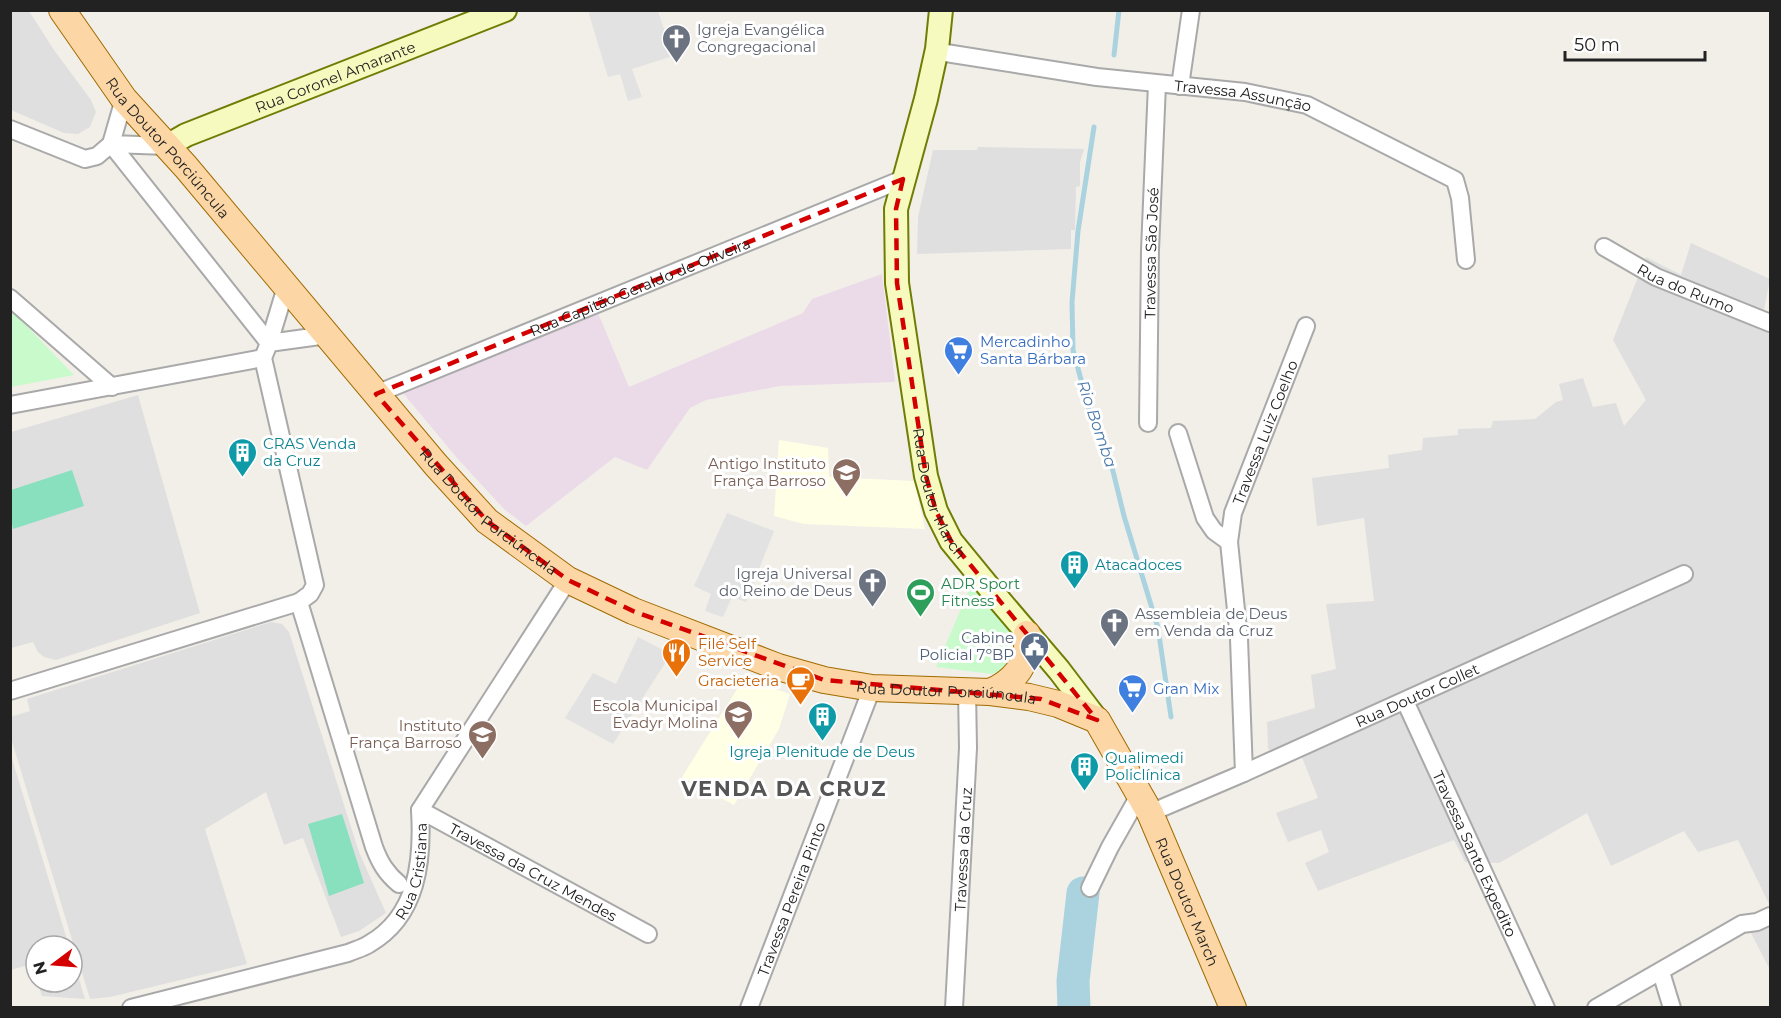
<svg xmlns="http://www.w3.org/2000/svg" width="1781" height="1018" font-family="Montserrat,sans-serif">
<rect width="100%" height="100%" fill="#f2efe9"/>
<path fill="#e0dfdf" d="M10,11h19l25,39 37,50 5,12 -6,15 -12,7 -14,-1 -53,-23z
M978,147l106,2 -4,13v24l-4,1 -1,43h-4v19l-154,5 1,-37 15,-67h44z
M1691,243l79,36 -6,31 6,2v658l-19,-37 6,-19 13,-8 -32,-66 -40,12 -14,-21 -73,35 -24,-53 -88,50 -34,-1 -11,-22 -136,51 -13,-28 24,-11 -8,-22 -33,12 -12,-29 42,-15 -22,-56 -21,9 -7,-2 -1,-27 48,-14 -4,-33 25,-6 -10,-65 48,-3 -10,-83 -47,8 -5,-48 77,-10 -1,-13 34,-5 1,-12 35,-3v-6l33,-1 2,-7 42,-2 21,-17 7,-2 -4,-16 24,-6 10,29 23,-4 8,23 22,-26 -33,-60 33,-83 35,18z
M138,395l62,218 -144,47 -12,-3 -6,-5 -5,-10 -22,6v-216z
M271,622l11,2 7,8 70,220 27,61 -27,18 -18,6 -38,-99 -19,7 -18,-53 -61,37 42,135 -137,33 -20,2 -79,-261 -1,-21 20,-6 -3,-12z
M10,752l59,194h-33v33l-5,-15 -20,6z
M72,955l13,44 -43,-3 -5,-14h35z"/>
<path fill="#ebdbe8" d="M882,274l13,108 -115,4 -74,14 -16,8 -43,62 -32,-13 -89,69 -22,-17 -47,-51 -54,-65 195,-80 31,74 174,-74 9,-14z"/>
<path fill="#ffffe5" d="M779,440l49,8 1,29 85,4 11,48 -121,-5 -30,-8z
M744,678l46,16 -11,35 -45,76 -52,-28z"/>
<path fill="#c8facc" d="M11,310l4,4 59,61 -63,12z
M973,581l40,50 4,16 -12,23 -13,4 -56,-7z"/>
<path fill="#88e0be" d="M72,470l12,36 -71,23 -2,-10v-29z
M342,814l22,69 -35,13 -21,-72z"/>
<path fill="#e2e2e2" d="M590,10l68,1 15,45 -41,13 10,28 -14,4 -8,-27 -12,3 -19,-63z
M727,513l47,18 -28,71 -14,-5 -9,20 -18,-6 6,-17 -17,-8z
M638,637l33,17 -58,90 -48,-26 28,-45 23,11z"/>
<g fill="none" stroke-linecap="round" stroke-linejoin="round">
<path stroke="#aad3df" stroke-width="5" d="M1114,55l5,-45
M1094,127l-16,104 -6,71 1,48 17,63 20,46 14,57 34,112 13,89"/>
<path stroke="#aad3df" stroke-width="33" d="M1074,1008l-1,-27 10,-88"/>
<defs>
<g id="street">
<path id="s1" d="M937,49l9,4 151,24 148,15 62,13 148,75 5,18 6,62"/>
<path d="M1180,86l11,-76"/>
<path d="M124,99l-13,45 56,2"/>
<path d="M10,129l75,30 12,-3 14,-12 158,199 -6,15 52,227 -5,9 -11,8 75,245c6,16 12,26 25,37"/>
<path id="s2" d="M1604,247l52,30 114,46"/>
<path d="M286,287l-17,56 58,-8"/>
<path d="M10,298l102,89"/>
<path id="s3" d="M376,394l527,-215"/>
<path d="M10,405l253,-47"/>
<path id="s4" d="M1148,423l2,-173 7,-166"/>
<path d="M1178,433l27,85 9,13 15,11 10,97 5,134"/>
<path id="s5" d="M1229,542l4,-29 73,-187"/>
<path d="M10,691l289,-89"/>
<path id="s6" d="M1405,701l141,307"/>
<path id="s7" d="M420,810l228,124"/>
<path id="s8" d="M1150,813l94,-40 440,-199"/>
<path d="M1090,888l20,-41 30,-53"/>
<path d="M1661,972l11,36"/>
<path id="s9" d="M131,1008l217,-55c7,-3 15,-5 21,-9 49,-28 54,-84 51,-134l148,-230"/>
<path id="s10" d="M749,1008l123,-320"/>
<path id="s11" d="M954,1008l14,-260 -1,-57"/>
<path d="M1596,1008l146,-84 15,-2 13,-6"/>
</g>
<g id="secondary">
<path id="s12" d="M941,10l-4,39 -11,50 -30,110 1,74 29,193 10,35 15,30 50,61 58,68 38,50"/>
<path id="s13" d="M167,146l19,-11 319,-125"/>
</g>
<g id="primary">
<path id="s14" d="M62,10l62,89 62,68 250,298 51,56 81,59 65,31 145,56 46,13 48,8 118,4 39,5 29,7 39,16 53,93 83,195"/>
<path d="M990,692c26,-11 40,-30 37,-58"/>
</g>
</defs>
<use href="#street" stroke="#a9a9a9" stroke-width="20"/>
<use href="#secondary" stroke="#707d05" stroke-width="26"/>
<use href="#primary" stroke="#a06b00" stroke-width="28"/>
<use href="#street" stroke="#fff" stroke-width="16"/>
<use href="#secondary" stroke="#f7fabf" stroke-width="22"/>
<use href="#primary" stroke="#fcd6a4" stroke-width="26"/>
</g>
<path fill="none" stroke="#d40000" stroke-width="4.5" stroke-dasharray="12 8" stroke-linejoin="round" d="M903,179l-7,30 1,74 29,193 10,35 15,30 146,179 -56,-21 -217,-19 -191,-69 -65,-31 -81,-59 -111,-127z"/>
<defs>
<symbol id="church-pin" viewBox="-11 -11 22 30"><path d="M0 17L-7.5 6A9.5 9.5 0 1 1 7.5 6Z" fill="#6b7280" stroke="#fff"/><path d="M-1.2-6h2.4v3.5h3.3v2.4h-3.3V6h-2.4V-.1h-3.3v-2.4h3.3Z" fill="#fff"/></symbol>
<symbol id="supermarket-pin" viewBox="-11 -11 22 30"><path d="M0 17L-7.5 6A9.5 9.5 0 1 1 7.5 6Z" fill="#3f7fe0" stroke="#fff"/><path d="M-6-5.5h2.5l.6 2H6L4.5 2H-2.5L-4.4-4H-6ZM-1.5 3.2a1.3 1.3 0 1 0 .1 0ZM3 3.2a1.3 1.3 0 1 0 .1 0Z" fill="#fff"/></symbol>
<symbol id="building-pin" viewBox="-11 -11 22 30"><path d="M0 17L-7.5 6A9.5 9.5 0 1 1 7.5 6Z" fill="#0f9aa8" stroke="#fff"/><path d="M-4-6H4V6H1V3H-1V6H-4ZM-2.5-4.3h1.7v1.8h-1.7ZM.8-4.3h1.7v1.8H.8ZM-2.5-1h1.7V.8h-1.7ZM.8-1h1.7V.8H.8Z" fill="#fff"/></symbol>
<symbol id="school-pin" viewBox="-11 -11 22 30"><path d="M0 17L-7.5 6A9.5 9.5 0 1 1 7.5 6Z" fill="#8d6e63" stroke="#fff"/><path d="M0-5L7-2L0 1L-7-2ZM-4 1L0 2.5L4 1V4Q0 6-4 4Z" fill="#fff"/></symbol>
<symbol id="stadium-pin" viewBox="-11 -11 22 30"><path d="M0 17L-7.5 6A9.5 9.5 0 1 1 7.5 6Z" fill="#2e9e5b" stroke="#fff"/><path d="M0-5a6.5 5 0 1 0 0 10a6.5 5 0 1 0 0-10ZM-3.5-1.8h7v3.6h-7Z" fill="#fff"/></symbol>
<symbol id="civic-pin" viewBox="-11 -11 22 30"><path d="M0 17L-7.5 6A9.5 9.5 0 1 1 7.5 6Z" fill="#5c6f8a" stroke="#fff"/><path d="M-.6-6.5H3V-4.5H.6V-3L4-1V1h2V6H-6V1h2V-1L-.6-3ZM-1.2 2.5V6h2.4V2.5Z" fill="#fff"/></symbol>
<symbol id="restaurant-pin" viewBox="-11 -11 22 30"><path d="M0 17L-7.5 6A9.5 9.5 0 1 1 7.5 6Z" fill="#e8710a" stroke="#fff"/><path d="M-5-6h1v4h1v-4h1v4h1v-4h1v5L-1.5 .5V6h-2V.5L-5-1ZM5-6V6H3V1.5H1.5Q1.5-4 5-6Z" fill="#fff"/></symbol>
<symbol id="cafe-pin" viewBox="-11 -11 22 30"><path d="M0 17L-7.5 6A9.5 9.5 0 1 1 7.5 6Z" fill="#e8710a" stroke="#fff"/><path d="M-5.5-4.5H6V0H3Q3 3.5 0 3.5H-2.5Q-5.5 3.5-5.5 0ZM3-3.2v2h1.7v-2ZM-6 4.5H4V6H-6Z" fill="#fff"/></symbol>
</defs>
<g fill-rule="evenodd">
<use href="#church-pin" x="660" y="22" width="33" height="45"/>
<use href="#supermarket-pin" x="942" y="334" width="33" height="45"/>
<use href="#building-pin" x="226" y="436" width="33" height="45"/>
<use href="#school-pin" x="830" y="456" width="33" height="45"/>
<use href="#building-pin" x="1058" y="548" width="33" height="45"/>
<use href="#church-pin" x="856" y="566" width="33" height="45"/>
<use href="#stadium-pin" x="904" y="576" width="33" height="45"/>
<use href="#church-pin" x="1098" y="606" width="33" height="45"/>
<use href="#civic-pin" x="1018" y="630" width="33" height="45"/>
<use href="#restaurant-pin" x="660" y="636" width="33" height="45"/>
<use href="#cafe-pin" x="784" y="664" width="33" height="45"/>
<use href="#supermarket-pin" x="1116" y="672" width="33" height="45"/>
<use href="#school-pin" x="722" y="698" width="33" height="45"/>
<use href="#building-pin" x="806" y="700" width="33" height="45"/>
<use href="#school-pin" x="466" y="718" width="33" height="45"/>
<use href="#building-pin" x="1068" y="750" width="33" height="45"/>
</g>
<g text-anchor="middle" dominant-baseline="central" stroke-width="6" stroke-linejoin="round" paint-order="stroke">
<g font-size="15" fill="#5b616d" stroke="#fff" text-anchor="start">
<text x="697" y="29">Igreja Evangélica<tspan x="697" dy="17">Congregacional</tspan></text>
<text x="852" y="573" text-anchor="end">Igreja Universal<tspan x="852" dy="17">do Reino de Deus</tspan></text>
<text x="1135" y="613">Assembleia de Deus<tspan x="1135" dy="17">em Venda da Cruz</tspan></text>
</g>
<g font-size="15" fill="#222" stroke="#fff">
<text stroke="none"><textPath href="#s13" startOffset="182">Rua Coronel Amarante</textPath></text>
<text stroke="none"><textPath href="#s1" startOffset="310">Travessa Assunção</textPath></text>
<text stroke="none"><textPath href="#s14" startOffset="174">Rua Doutor Porciúncula</textPath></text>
<text stroke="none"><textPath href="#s4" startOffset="170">Travessa São José</textPath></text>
<text stroke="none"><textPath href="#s3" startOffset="285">Rua Capitão Geraldo de Oliveira</textPath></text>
<text stroke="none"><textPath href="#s2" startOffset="92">Rua do Rumo</textPath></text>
<text stroke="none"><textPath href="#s5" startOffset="116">Travessa Luiz Coelho</textPath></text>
<text stroke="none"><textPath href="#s12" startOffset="494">Rua Doutor March</textPath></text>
<text stroke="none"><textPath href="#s14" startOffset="660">Rua Doutor Porciúncula</textPath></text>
<text stroke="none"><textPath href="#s14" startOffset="1164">Rua Doutor Porciúncula</textPath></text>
<text stroke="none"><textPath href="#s8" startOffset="292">Rua Doutor Collet</textPath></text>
<text stroke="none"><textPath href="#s11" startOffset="159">Travessa da Cruz</textPath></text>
<text stroke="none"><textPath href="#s6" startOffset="168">Travessa Santo Expedito</textPath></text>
<text stroke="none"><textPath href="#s9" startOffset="336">Rua Cristiana</textPath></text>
<text stroke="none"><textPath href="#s7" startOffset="129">Travessa da Cruz Mendes</textPath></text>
<text stroke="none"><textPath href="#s10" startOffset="117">Travessa Pereira Pinto</textPath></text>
<text stroke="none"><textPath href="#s14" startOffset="1522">Rua Doutor March</textPath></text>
</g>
<g font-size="15" fill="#366cbe" stroke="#fff" text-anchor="start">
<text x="980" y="341">Mercadinho<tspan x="980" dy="17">Santa Bárbara</tspan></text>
<text x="1153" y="688">Gran Mix</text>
</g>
<g font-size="15" fill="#0d838f" stroke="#fff" text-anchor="start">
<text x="263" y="443">CRAS Venda<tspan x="263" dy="17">da Cruz</tspan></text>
<text x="1095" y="564">Atacadoces</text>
<text x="822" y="751" text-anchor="middle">Igreja Plenitude de Deus</text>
<text x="1105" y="757">Qualimedi<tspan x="1105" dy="17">Policlínica</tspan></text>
</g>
<g font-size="15" fill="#785e54" stroke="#fff" text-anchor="end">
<text x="826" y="463">Antigo Instituto<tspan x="826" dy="17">França Barroso</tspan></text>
<text x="718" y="705">Escola Municipal<tspan x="718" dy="17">Evadyr Molina</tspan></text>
<text x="462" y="725">Instituto<tspan x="462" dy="17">França Barroso</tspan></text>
</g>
<g font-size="15" fill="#27864d" stroke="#fff" text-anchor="start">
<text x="941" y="583">ADR Sport<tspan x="941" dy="17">Fitness</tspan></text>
</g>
<g font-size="15" fill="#4e5e75" stroke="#fff" text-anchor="end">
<text x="1014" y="637">Cabine<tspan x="1014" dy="17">Policial 7ºBP</tspan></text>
</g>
<g font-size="15" fill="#c56008" stroke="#fff" text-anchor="start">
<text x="698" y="643">Filé Self<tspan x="698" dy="17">Service</tspan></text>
<text x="779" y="680" text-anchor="end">Gracieteria</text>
</g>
<g font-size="16" font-style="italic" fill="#4a7aab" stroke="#fff">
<text transform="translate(1097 424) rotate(71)">Rio Bomba</text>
</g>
<g font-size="21" font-weight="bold" letter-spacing="1.5" fill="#555" stroke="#fff">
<text x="784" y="788">VENDA DA CRUZ</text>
</g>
</g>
<rect width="1781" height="1018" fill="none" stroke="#222222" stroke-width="24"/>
<g transform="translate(54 964) rotate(254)"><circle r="28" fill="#ffffff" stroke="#a7a7a7" stroke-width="1.5"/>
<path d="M0-4.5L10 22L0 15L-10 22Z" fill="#d40000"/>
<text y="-9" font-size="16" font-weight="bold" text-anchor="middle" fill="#222222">N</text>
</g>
<path d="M1565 51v9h140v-9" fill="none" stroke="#222222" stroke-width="3"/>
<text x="1574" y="51" font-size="18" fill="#222222" stroke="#ffffff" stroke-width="4.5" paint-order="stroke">50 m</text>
</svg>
